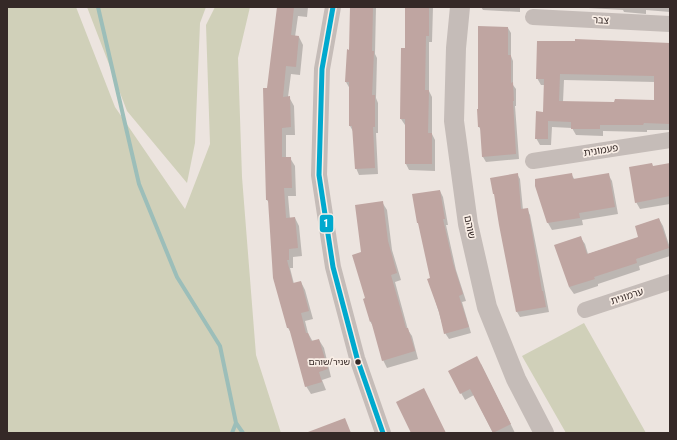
<svg xmlns="http://www.w3.org/2000/svg" width="677" height="440" font-family="'Roboto Condensed','Noto Sans Hebrew',sans-serif">
<rect width="100%" height="100%" fill="#ece4df"/>
<path fill="#d0d0b9" d="M7,7h69l39,100 70,102 25,-65 -4,-119 9,-18h35l-12,51 4,119 14,178 25,78h-274z
M87,7h119l-6,16 -5,120 -8,40 -60,-72z
M584,323l62,110h-80l-44,-77z"/>
<path fill="#0003" fill-rule="evenodd" d="M278,7h30l-1,10 -9,-1 -3,21h4l4,8 -3,30 -9,-1 -3,23h1l5,9 1,29h-9v23h4l5,8 1,30h-8l2,23 5,-1 4,8 3,30 -9,1v11h-3l4,16 7,-2 4,8 8,29 -8,2 3,12 5,9 6,-2 5,8 7,29 -9,3 4,10 -15,4 -5,-8 -13,-50 -5,-8 -19,-125 -2,-3 1,-111z
M351,7h25l-1,47 2,4 -1,40 2,5v30h-2l2,41 -19,1 -3,-7 -2,-35 -4,-7v-37l-4,-7 4,-31z
M406,7h27l-1,35h-3v49l3,6v37l3,6v31l-26,-1 -3,-6 -1,-39 -4,-6 5,-70z
M481,7h39v5l-37,-2z
M587,7h83v5l-24,-2v4l-22,-2 -1,-2 -35,-2z
M508,28l3,5v23l2,5v24l3,4v17h-1l4,53 -33,3 -3,-5 -2,-27 -2,-3v-17z
M670,44v86h-23v2l-44,-1v5l-27,-1 -4,-7 -20,-1 -1,18h-11l-4,-7 8,-25 1,-28h-4l-4,-7zM564,80l91,2v19l-40,2 -52,-1z
M670,164v40l-30,5 -4,-7 17,-35z
M517,174l3,5 3,31 4,-1 3,6 19,97 -29,5 -3,-5 -21,-116z
M571,174l4,6 33,-6 4,7 6,33 -36,6 1,5 -31,5 -4,-7 -12,-38z
M440,191l3,6 5,28h-2l10,45 10,31 -4,1 9,31 -22,6 -4,-6 -16,-54h2l-11,-53 -2,-3z
M382,202l5,8 5,40 9,30 -6,2 13,48 4,6 6,23 -31,9 -4,-8 -10,-34 -3,-5 -4,-22 -4,-46z
M659,219l4,7 7,22v8l-31,10 1,4 -42,14v2l-24,8 -5,-7 11,-50 5,7 3,10 52,-16z
M481,364l34,69h-22l-19,-38 -9,5 -4,-7z"/>
<g fill="none" stroke-linecap="round" stroke-linejoin="round">
<path stroke="#9cbeb9" stroke-width="4" d="M98,7l41,177 38,93 43,69 16,77 7,10
M232,433l4,-10"/>
</g>
<path fill="#bfa5a1" fill-rule="evenodd" d="M277,7h17l-3,28 8,1 -3,31 -10,-1 -3,31 7,-1 1,31 -9,1v29h9l1,31h-8l2,30 9,-1 3,31 -9,1v11h-2l6,23 8,-2 8,30 -8,2 5,20h2l3,8 8,-2 9,30 -9,3 3,10 -17,5 -16,-59h-2l-14,-50 -5,-78h-2l-3,-112h4z
M350,7h23l-1,44h2l-2,44h3v32h-2l2,41 -20,1 -3,-43h-3v-44h-4l2,-33 2,1z
M405,7h24v29h-3l-1,54h4l-1,43h4v31h-27v-45h-5l1,-71h4z
M478,26l30,1v28h3v28l2,-1 1,19h-1l3,53 -34,3 -2,-30h-2l-1,-18h1z
M575,39l95,4v81l-26,-1 -1,2h-43v4h-29v-7l-23,-1v18h-13l1,-28 7,1 1,-33h-8l1,-38h38zM560,74l94,2v24l-39,-1 -1,3 -55,-1z
M652,163l1,3 17,-3v33l-35,7 -6,-36z
M518,173l3,36 7,-1 14,83h1l3,16 -30,5 -17,-87 -5,-31h-1l-3,-16z
M572,173l1,6 36,-6 6,34 -36,6 1,5 -33,5 -12,-37v-7z
M440,190l5,29h-2l10,44 10,31 -4,2 10,31 -25,7 -5,-22 -12,-33 3,-1 -12,-55h-1l-5,-29z
M383,201l5,40 9,32 -6,2 15,53h2l7,23 -33,10 -11,-40 -1,1 -7,-23 2,-1 -13,-43 9,-3 -6,-47z
M659,218l10,30 -33,11 1,4 -43,14 1,2 -26,8 -15,-42 27,-9 6,18 51,-17 -3,-11z
M477,356l34,68 -18,9 -23,-44 -10,5 -12,-23z
M424,388l22,45h-35l-15,-31z
M345,418l6,15h-43v-1z"/>
<g fill="none" stroke-linecap="round" stroke-linejoin="round">
<path stroke="#c5bcb8" stroke-width="16" d="M333,7l-11,62 -3,106 14,92 24,91 26,75
M533,17l137,7
M533,161l137,-21
M585,310l85,-28"/>
<path stroke="#c5bcb8" stroke-width="20" d="M460,7l-4,41 -2,73 14,103 19,83 29,72 28,54"/>
<defs>
<path id="bus-1" d="M333,7l-11,62 -3,106 14,92 24,91 26,75"/>
</defs>
<use href="#bus-1" stroke="#f9eee6" stroke-width="8"/>
<use href="#bus-1" stroke="#00a9ce" stroke-width="5"/>
</g>
<circle fill="#352927" stroke="#f9eee6" stroke-width="1.5" cx="358" cy="362" r="3.5"/>
<g text-anchor="middle" dominant-baseline="central" stroke-width="3.5" stroke-linejoin="round" paint-order="stroke">
<g font-size="9" fill="#352927" stroke="#f9eee6" text-anchor="end">
<text x="350" y="362">שניר/שוהם</text>
</g>
<g font-size="10" fill="#352927" stroke="#f9eee6">
<text transform="translate(601 20) rotate(3)">צבר</text>
<text transform="translate(601 150) rotate(-9)">פעמונית</text>
<text transform="translate(470 227) rotate(79)">שוהם</text>
<text transform="translate(627 296) rotate(-18)">ערמונית</text>
</g>
</g>
<rect stroke="#f9eee6" stroke-width="1.5" x="319" y="214" width="15" height="19" rx="4" fill="#00a9ce"/>
<g font-size="11" text-anchor="middle" font-weight="bold" fill="#fff">
<text x="326" y="227">1</text>
</g>
<rect width="677" height="440" fill="none" stroke="#352927" stroke-width="16"/>
</svg>
